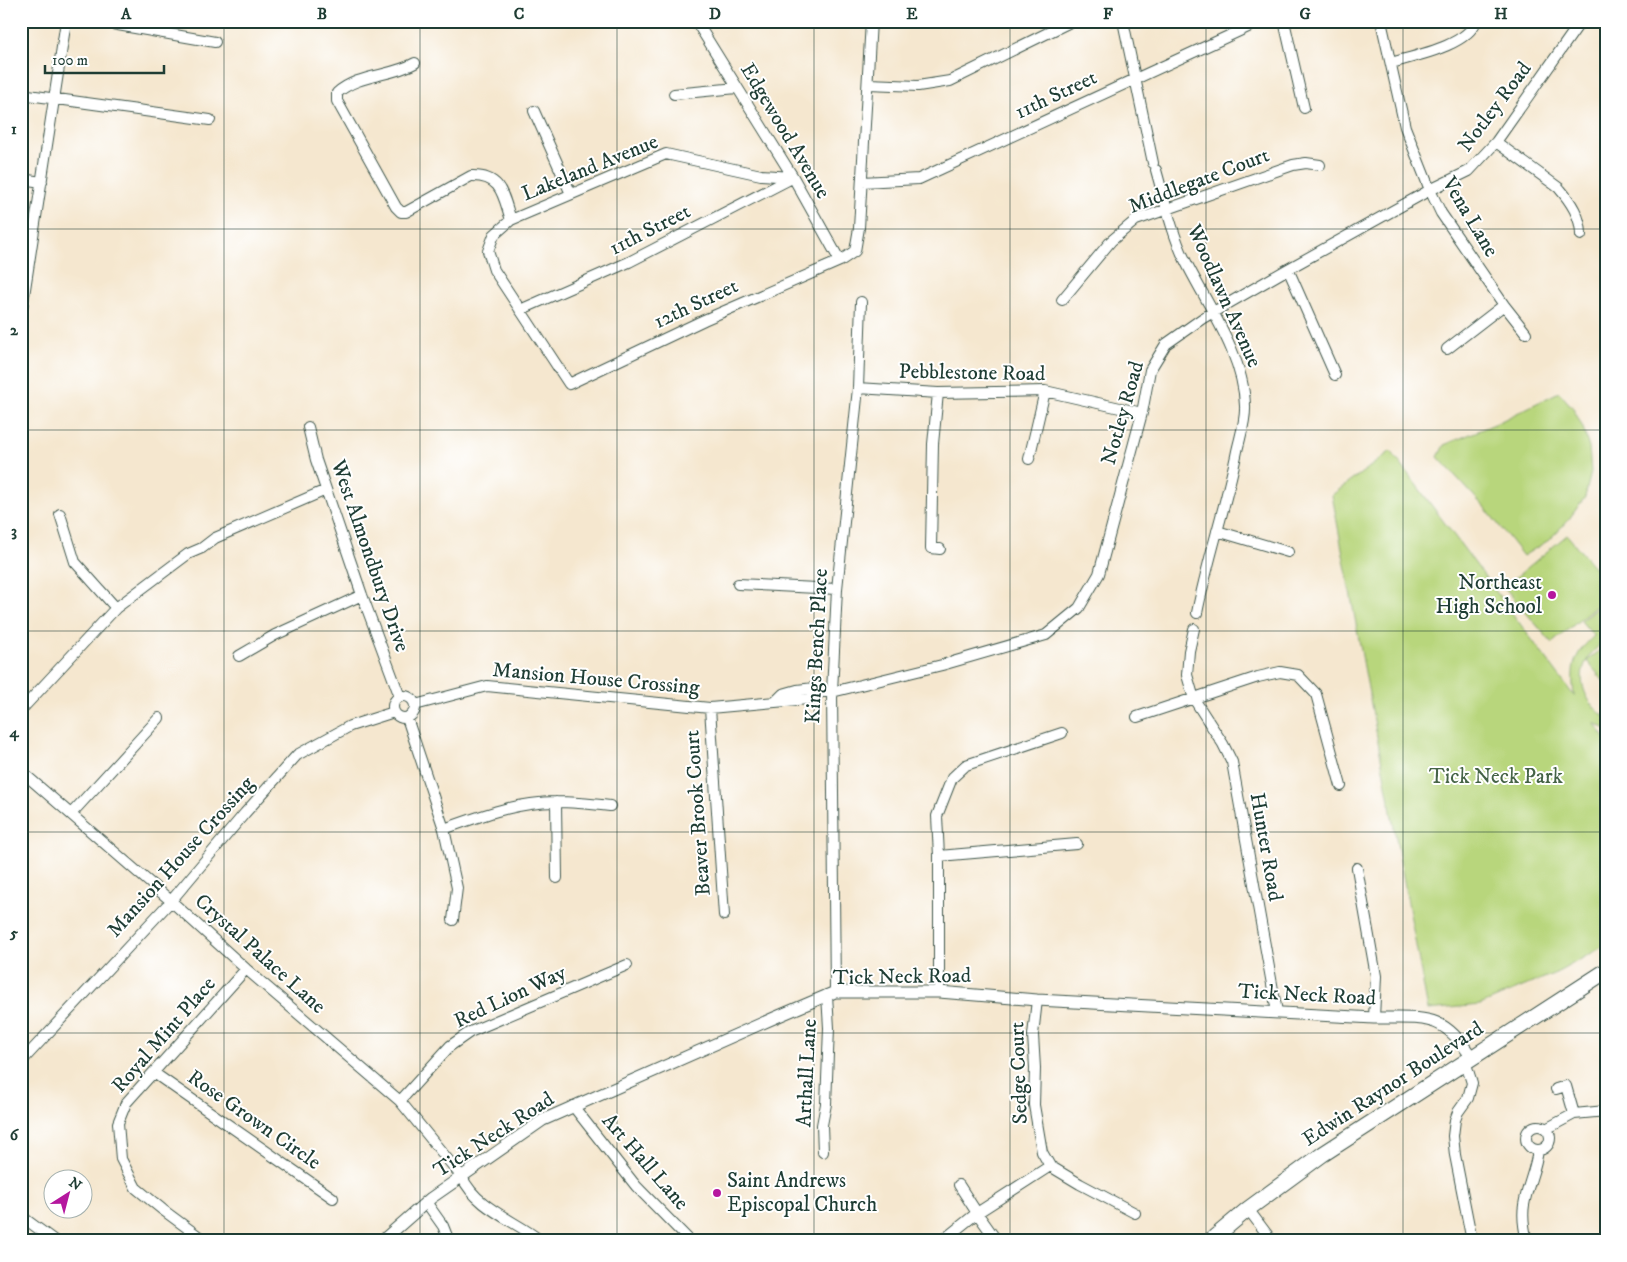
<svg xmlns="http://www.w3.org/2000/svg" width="1627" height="1262" font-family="'IM FELL DW Pica',serif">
<rect width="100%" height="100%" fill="#fff"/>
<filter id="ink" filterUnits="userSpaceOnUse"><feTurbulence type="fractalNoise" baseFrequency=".02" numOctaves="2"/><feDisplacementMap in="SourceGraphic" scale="10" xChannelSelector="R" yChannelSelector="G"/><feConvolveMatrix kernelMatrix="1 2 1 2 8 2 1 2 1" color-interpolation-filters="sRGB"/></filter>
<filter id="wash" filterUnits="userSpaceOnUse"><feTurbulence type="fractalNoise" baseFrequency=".0096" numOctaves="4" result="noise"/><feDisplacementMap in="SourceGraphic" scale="20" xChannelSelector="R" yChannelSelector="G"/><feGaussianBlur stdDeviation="1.12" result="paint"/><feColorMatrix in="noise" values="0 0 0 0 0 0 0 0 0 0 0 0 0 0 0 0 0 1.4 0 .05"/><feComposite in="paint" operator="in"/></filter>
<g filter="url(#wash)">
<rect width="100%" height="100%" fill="#f5e7cf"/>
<path fill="#b8d67c" stroke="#6c8a58" d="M1559,392l14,16 10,20 6,20 2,24 -6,25 -16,22 -20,21 -26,16 -37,-47 -48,-52 6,-12 53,-22z
M1391,451l183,245c-3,-28 -2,-40 20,-60l-13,-15 25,-21v39c-7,7 -14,12 -19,21 -12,20 0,46 19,57v12l-12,-6 12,16v206l-48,27 -78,33 -52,5 -96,-515z
M1567,535l39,46v17l-54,45 -48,-56z
M1606,645v39l-19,-23z"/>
</g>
<g filter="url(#ink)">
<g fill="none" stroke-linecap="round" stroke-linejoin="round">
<defs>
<path id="minor" d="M95,21l120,21
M696,21l97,156 47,84
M1123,21l30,142
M1284,21l20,87
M1381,21l24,106 25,63 11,23 63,92 22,28
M415,63c-25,14 -57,11 -78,30v8l59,106 5,5h5l65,-36c31,-1 32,20 40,44
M1391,63c23,-7 76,-17 85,-42
M868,84l50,2 32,-5 122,-60
M21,94l189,26
M674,94l63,-6
M534,111l37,83
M1496,142l63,46c12,14 22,29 22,47
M1156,170c8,28 16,64 29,90 22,45 59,95 60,146 1,14 -5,31 -8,45 -11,54 -29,107 -40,162
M793,177l-32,-2 -95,-21 -155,66 -17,15 -6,16 6,19 75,114 135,-64 136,-59 15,-10 4,-23 12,-207
M21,179l21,3
M862,182l57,-3 342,-158
M1288,269l47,106
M1062,300l49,-59 25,-21 157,-55 13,-2 14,2
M520,310l109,-48 163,-84
M21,315l45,-294
M1447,349l57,-44
M858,388l80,5 107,-2 97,22
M938,393l-5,51 -2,104 9,1
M308,427l8,33 46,135 38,102
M1029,459l16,-68
M60,514l15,48 41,46
M1217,531l71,21
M738,584l99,5
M1194,629l-5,22 -2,24 7,24 29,45 9,18 45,250
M239,656l36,-21 87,-40
M393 707a11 11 0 1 1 22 0a11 11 0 1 1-22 0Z
M775,702l8,-8 14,-4 17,-2 8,4
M415,705l72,-19 223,22 98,-9 14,-7h10l110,-27 104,-30 33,-27 20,-34 43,-161 8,-43 16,-26 37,-26 85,-49 142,-79 39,-19 27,-29 85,-121
M710,708l14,207
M21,710l95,-102 72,-54 14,-6 13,-10 111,-48
M1137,717l121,-40 22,-5 18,3 18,19 25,92
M407,718l37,111 13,59 -4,32
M21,771l150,130 75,68 154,132 62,76c15,32 53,43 79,64
M556,802l1,76
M71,814l88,-96
M444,829c36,-13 73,-27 112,-27 18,0 36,2 54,4
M939,856l138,-12
M1357,868l19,108 -2,42
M835,992l-3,-300 5,-103 21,-201 3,-86
M939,992v-136l-2,-40 15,-38 14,-13 96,-32
M1037,1000l-4,35 2,33 -1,37 8,47 8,14 30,18 55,29
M1465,1061l7,22 -4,15 -10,14 -3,8 -2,16 2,19 17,86
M21,1062l150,-161 74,-88 52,-58 53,-29 44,-14
M154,1073l179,125
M1556,1089l10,-3 8,28
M400,1101l50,-55 20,-14 157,-67
M573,1106l63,80 54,55
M1526 1138a12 12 0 1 1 24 0a12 12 0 1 1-24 0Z
M1546,1129l28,-15 32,-3
M823,1152l-1,-27 4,-21 3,-76 -2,-33
M959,1185l18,28 20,28
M426,1202l17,24 6,15
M1248,1209l24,32
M21,1216l34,25
M205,1241l-42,-31 -27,-22 -15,-29 -3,-36 8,-20 120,-134
M942,1241l35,-28 73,-47
M1527,1241c-3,-12 -5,-24 -3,-36 3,-19 12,-36 14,-55"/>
<path id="tertiary" d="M382,1241l49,-43 112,-78 231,-102 61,-26h104l98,8 337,18c50,1 68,-7 98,40"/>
<path id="primary" d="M1210,1241l38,-32 75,-55 283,-183"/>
</defs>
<use href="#minor" stroke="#3f564b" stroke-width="12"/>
<use href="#tertiary" stroke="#3f564b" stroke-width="13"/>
<use href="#primary" stroke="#3f564b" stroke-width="17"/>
<use href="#minor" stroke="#fff" stroke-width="10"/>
<use href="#tertiary" stroke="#fff" stroke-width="11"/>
<use href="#primary" stroke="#fff" stroke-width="15"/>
</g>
</g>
<path fill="none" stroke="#1f3d34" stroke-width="1" stroke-opacity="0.55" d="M224,21v1220M420,21v1220M617,21v1220M814,21v1220M1010,21v1220M1206,21v1220M1403,21v1220M21,229h1585M21,430h1585M21,631h1585M21,832h1585M21,1033h1585"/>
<g fill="#b5179e" stroke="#fff" stroke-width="2">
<circle cx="1552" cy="595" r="5"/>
<circle cx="717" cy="1193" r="5"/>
</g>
<g text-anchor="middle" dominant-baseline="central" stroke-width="4" stroke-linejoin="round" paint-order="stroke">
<g font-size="21" fill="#1f3d34" stroke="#fff">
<text transform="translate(1056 95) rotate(-25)">11th Street</text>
<text transform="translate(1495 107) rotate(-53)">Notley Road</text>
<text transform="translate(785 131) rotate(59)">Edgewood Avenue</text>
<text transform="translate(590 168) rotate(-22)">Lakeland Avenue</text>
<text transform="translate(1199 181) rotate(-21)">Middlegate Court</text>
<text transform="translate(1470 217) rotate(59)">Vena Lane</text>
<text transform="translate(650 230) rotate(-27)">11th Street</text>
<text transform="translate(1224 296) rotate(66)">Woodlawn Avenue</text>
<text transform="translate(696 304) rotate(-25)">12th Street</text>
<text transform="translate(972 373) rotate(1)">Pebblestone Road</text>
<text transform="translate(1123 413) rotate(-74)">Notley Road</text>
<text transform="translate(370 556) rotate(71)">West Almondbury Drive</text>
<text transform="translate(817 646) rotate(-87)">Kings Bench Place</text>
<text transform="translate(596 679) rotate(5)">Mansion House Crossing</text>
<text transform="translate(698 813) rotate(-94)">Beaver Brook Court</text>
<text transform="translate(1266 847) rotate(80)">Hunter Road</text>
<text transform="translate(181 857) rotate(-48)">Mansion House Crossing</text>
<text transform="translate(260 954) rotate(42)">Crystal Palace Lane</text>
<text transform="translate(902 977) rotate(-1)">Tick Neck Road</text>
<text transform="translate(1307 995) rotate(3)">Tick Neck Road</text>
<text transform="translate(510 997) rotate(-25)">Red Lion Way</text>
<text transform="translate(164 1035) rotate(-49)">Royal Mint Place</text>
<text transform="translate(807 1073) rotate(-87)">Arthall Lane</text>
<text transform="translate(1019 1073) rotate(-92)">Sedge Court</text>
<text transform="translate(1393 1084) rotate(-33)">Edwin Raynor Boulevard</text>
<text transform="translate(254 1120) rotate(35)">Rose Grown Circle</text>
<text transform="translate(494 1135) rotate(-33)">Tick Neck Road</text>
<text transform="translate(645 1162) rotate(49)">Art Hall Lane</text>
</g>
<g font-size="21" fill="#1f3d34" stroke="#fff" text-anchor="end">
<text x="1542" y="583">Northeast<tspan x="1542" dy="24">High School</tspan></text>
<text x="727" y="1181" text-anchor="start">Saint Andrews<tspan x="727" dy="24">Episcopal Church</tspan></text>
</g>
<g font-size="21" fill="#456346" stroke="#fff">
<text x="1496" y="777">Tick Neck Park</text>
</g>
</g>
<rect width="1627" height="1262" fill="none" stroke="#fff" stroke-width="55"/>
<g transform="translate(68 1194) rotate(36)"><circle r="24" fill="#ffffff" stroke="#a5b1ae"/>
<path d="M0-4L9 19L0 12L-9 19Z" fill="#b5179e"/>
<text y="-8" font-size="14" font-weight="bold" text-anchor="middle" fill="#1f3d34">N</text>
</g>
<path d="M45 65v8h119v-8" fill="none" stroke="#1f3d34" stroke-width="2.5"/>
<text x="52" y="65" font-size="15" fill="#1f3d34" stroke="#ffffff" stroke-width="4" paint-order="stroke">100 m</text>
<rect x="28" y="28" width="1572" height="1206" fill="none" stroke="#1f3d34" stroke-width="2"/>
<g font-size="16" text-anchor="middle" font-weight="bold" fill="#1f3d34">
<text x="126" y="19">A</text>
<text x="322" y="19">B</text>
<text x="519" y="19">C</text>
<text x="715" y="19">D</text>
<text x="912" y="19">E</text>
<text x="1108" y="19">F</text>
<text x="1305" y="19">G</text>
<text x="1501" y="19">H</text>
<text x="14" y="134">1</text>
<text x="14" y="335">2</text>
<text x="14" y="536">3</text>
<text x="14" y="737">4</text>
<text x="14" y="938">5</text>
<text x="14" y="1140">6</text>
</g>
</svg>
